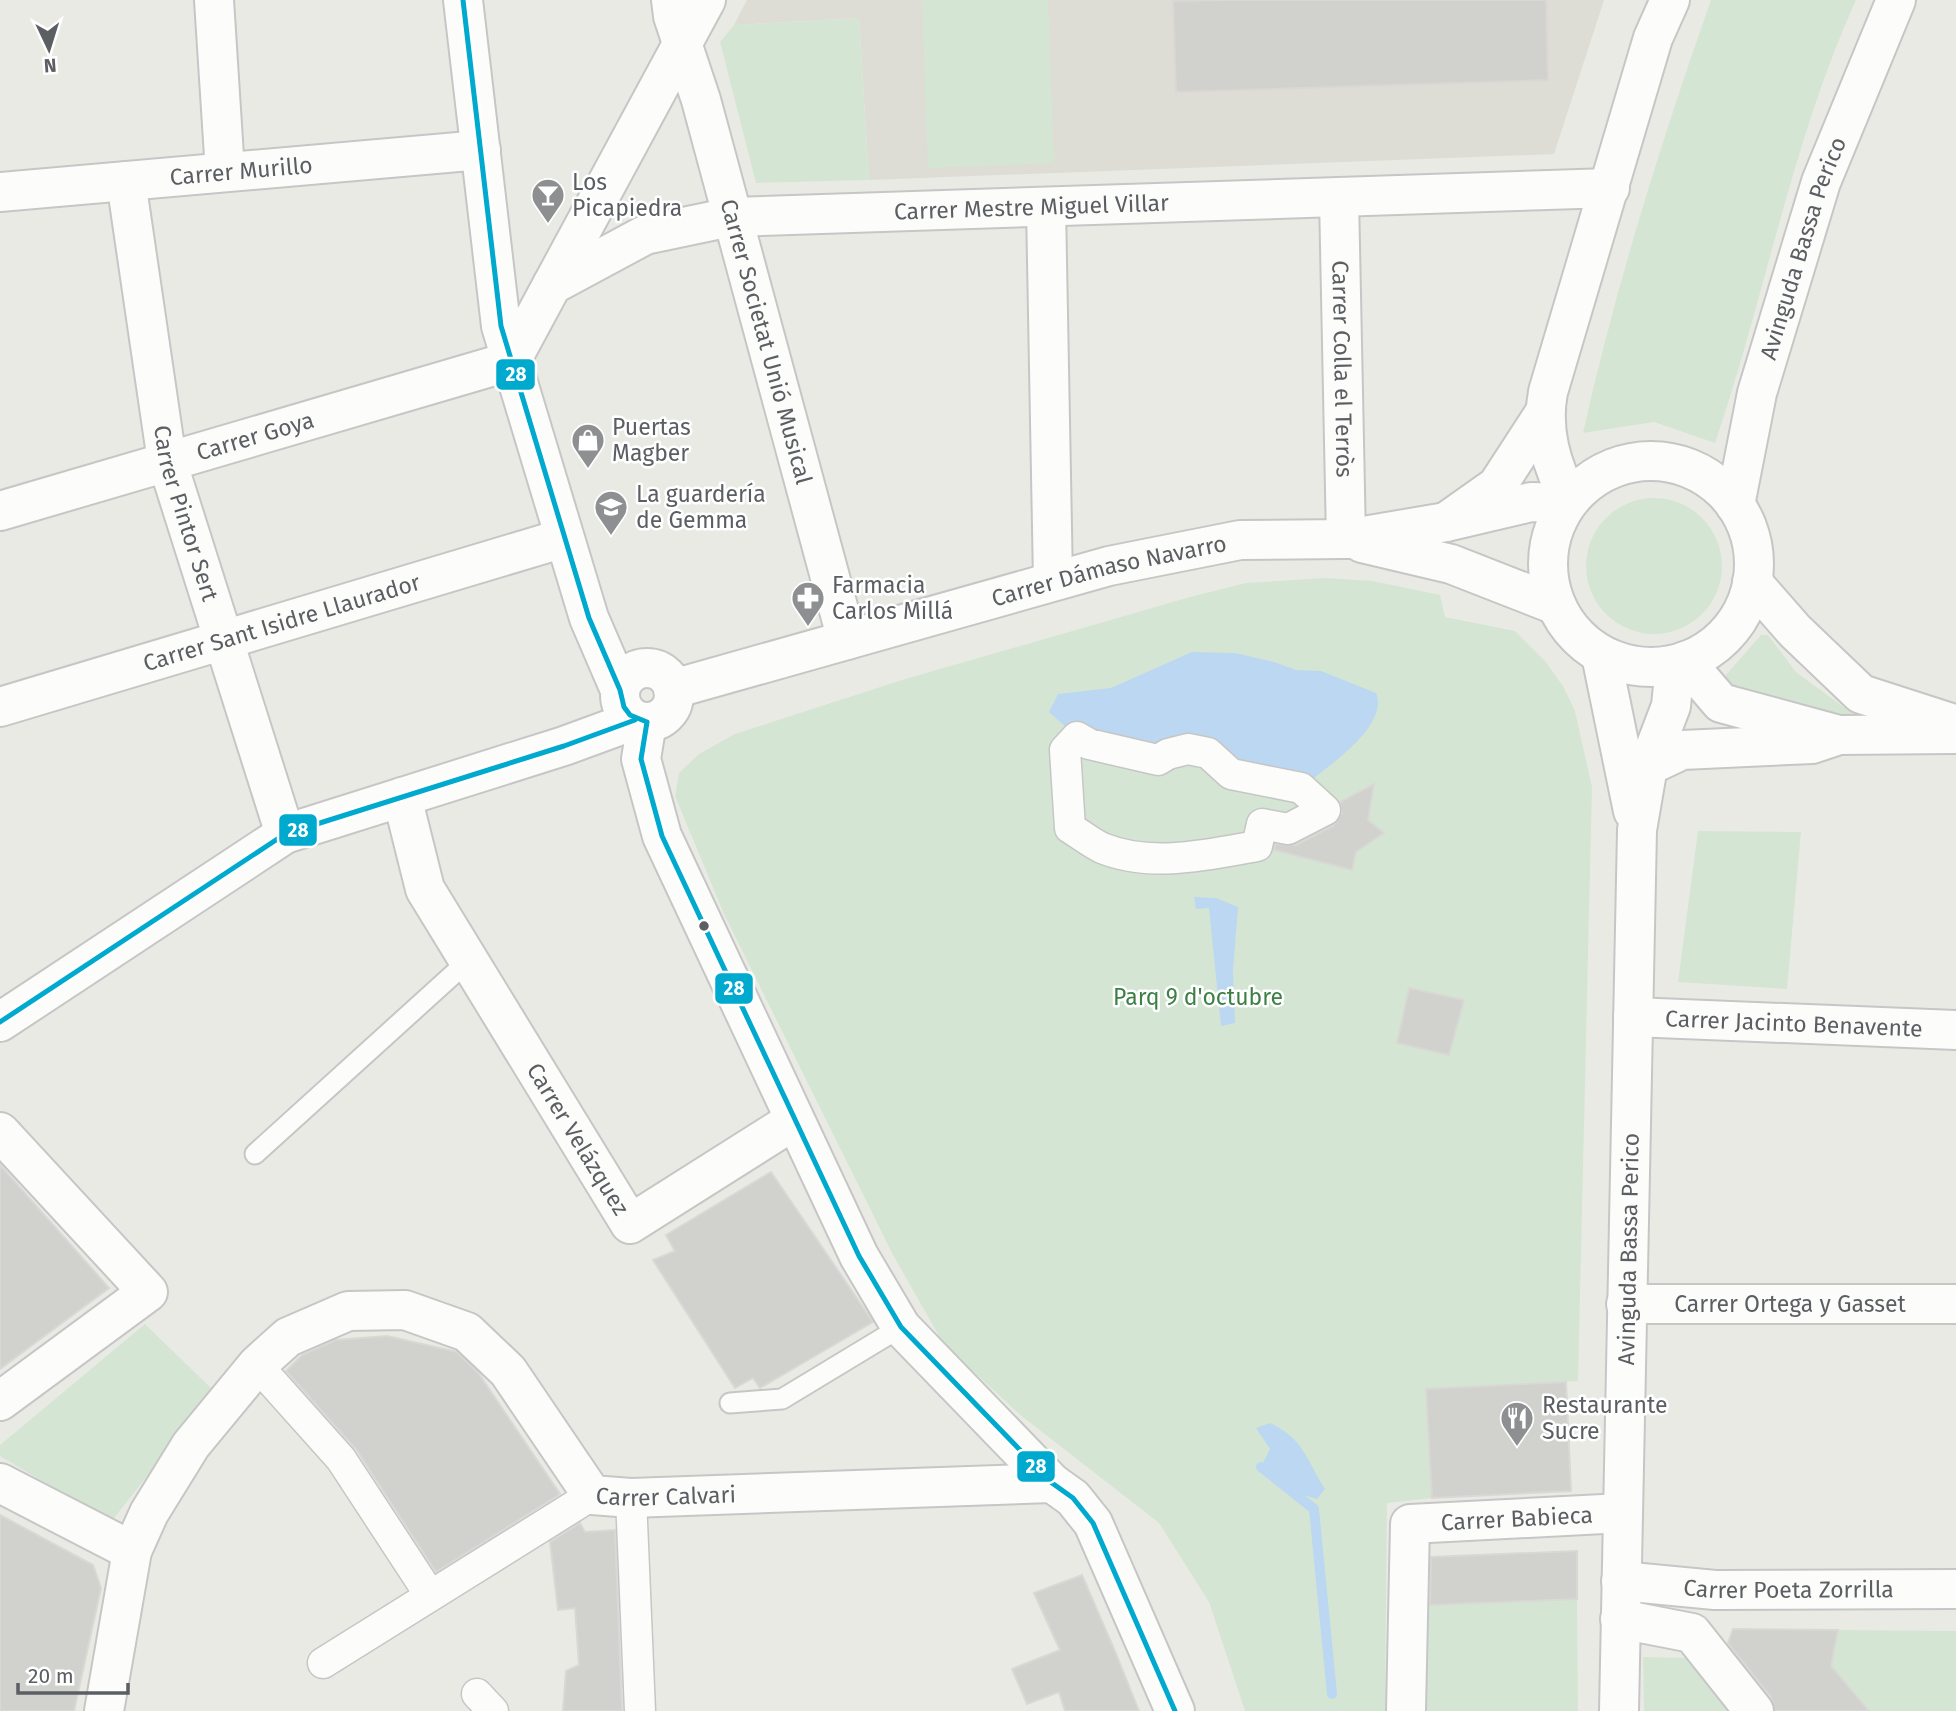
<svg xmlns="http://www.w3.org/2000/svg" width="1956" height="1711" font-family="'Fira Sans',sans-serif">
<rect width="100%" height="100%" fill="#eaeae5"/>
<path fill="#dddcd5" d="M747,0h857l-50,154 -685,26 -10,-162 -125,7z"/>
<path fill="#d4e6d3" d="M922,0h126l6,163 -126,5z
M1711,0h145c-64,141 -91,297 -141,443l-61,-21 -71,11c33,-148 78,-291 128,-433z
M859,18l10,162 -113,3 -36,-141 14,-17z
M1586 566a68 68 0 1 1 136 0a68 68 0 1 1-136 0Z
M1326,578l47,3 67,14 5,22 70,14 30,30 18,25 12,25 17,76 -14,594 -152,8 6,109 -45,5 -2,208h-140l-36,-109 -50,-79 -140,-109 -76,-71 -50,-88 -119,-240 -50,-101 -49,-118 4,-23 20,-19 36,-20 167,-54 288,-83 56,-14z
M1761,635h7l28,37 57,42 -4,7 -122,-33 -2,-12z
M1698,831l103,1 -14,157 -109,-7z
M145,1324l69,67 -103,131 -111,-66v-11z
M1577,1599l1,112h-151v-106z
M1838,1630l118,1v80h-87l-38,-45z
M1643,1657l48,1 39,53h-86z"/>
<path fill="#bcd7f1" d="M1192,652l43,1 39,9 22,8 25,1 55,22c14,34 -52,76 -75,95l-224,-51 -28,-25 9,-18 53,-6z
M1194,897l22,1 22,9 -5,64 2,52 -14,3 -12,-118 -13,1z
M1270,1423c34,16 36,36 55,66l-8,10 -26,-8 -30,-24 9,-18 -14,-21z"/>
<g fill="none" stroke-linecap="round" stroke-linejoin="round">
<path stroke="#bcd7f1" stroke-width="10" d="M1261,1467l53,42 18,185"/>
</g>
<path fill="#d1d1ce" stroke="#d9d8d4" stroke-width="2" d="M1225,0h321l2,80 -372,12 -3,-91z
M1374,784l-6,36 16,13 -28,19 -4,18 -78,-20 1,-6 21,1 37,-19 9,-13 -2,-11z
M1409,988l55,12 -15,55 -52,-12z
M0,1165l109,123 -109,81z
M771,1172l102,150 -113,66 -7,-10 -18,10 -82,-128 22,-9 -9,-16z
M387,1336l70,16 22,22 81,120 -124,78 -80,-123 -70,-78 16,-16 34,-15z
M1566,1382l5,109 -139,7 -6,-109z
M0,1515l93,50 8,23 -27,123h-74z
M580,1523l5,9 30,-2 7,181h-59l3,-40 13,-6 -4,-57 -17,2 -8,-68z
M1577,1551v48l-147,6 1,-48z
M1082,1575l32,74 25,62h-74l-6,-19 -32,12 -15,-35 48,-19 -26,-57z
M1733,1629l105,1 -7,36 38,45h-94l-4,-14 -43,-54z"/>
<g fill="none" stroke-linecap="round" stroke-linejoin="round">
<defs>
<path id="service" d="M255,1154l213,-193
M730,1403l52,-4 119,-72"/>
<path id="pedestrian" d="M1077,737l12,7 69,16 10,-6 20,-5 20,4 23,21 70,14 24,22 -37,19 -26,-5 -5,22c-50,9 -106,22 -155,2 -11,-5 -22,-14 -32,-20l-5,-78z
M257,1365l84,94 89,136
M631,1498l9,213
M323,1663l269,-168
M477,1694l16,17"/>
<g id="minor">
<path d="M214,0l11,172"/>
<path id="s1" d="M671,0l2,16 28,84 146,540"/>
<path id="s2" d="M126,181l41,280 118,373"/>
<path id="s3" d="M0,192l481,-42"/>
<path id="s4" d="M1339,197l7,342"/>
<path d="M1046,207l7,374"/>
<path d="M552,285l154,-285"/>
<path d="M1570,499c-19,-32 -29,-70 -22,-107l105,-354 17,-38"/>
<path id="s5" d="M1735,505l22,-112 64,-211 75,-182"/>
<path id="s6" d="M0,511l511,-150 41,-76 93,-50 86,-18 879,-29"/>
<path d="M1446,522l51,-36 48,-74"/>
<path d="M1601,655l32,156"/>
<path id="s7" d="M0,707l564,-169"/>
<path d="M647,722l-6,37 21,77 197,420 42,71 151,156 21,15 20,25 82,188"/>
<path d="M1648,766l34,-16 130,-6 27,-9"/>
<path id="s8" d="M402,797l23,92 205,335 163,-103"/>
<path id="s9" d="M1633,1017l323,13"/>
<path d="M0,1132l148,160 -148,109"/>
<path id="s10" d="M1626,1304h330"/>
<path d="M0,1483l132,68"/>
<path id="s11" d="M1621,1581l94,9 241,-1"/>
<path d="M1620,1619l72,14 62,78"/>
<path id="s12" d="M104,1711l28,-160 17,-38 42,-68 66,-80 31,-28 60,-26 57,-1 62,22 41,39 84,124 39,3 421,-15"/>
<path id="s13" d="M1406,1711l4,-187 213,-11"/>
<path id="s14" d="M1619,1711l18,-881 11,-64 23,-60 4,-41"/>
</g>
<g id="tertiary">
<path d="M463,0l38,326 88,292 31,72"/>
<circle cx="1651" cy="564" r="103"/>
<path d="M1362,543l89,21 105,41"/>
<path d="M1752,582l43,49 66,63 93,30"/>
<path d="M1685,661l36,42 118,32 117,-1"/>
<circle cx="647" cy="695" r="27"/>
<path id="s15" d="M673,689l436,-123 131,-26 106,-1 100,-17 85,-20 36,1"/>
<path d="M0,1022l285,-188 279,-88 71,-26"/>
</g>
</defs>
<use href="#service" stroke="#c6c6c6" stroke-width="23"/>
<use href="#pedestrian" stroke="#c6c6c6" stroke-width="33"/>
<use href="#minor" stroke="#c6c6c6" stroke-width="42"/>
<use href="#tertiary" stroke="#c6c6c6" stroke-width="42"/>
<use href="#service" stroke="#fcfcfb" stroke-width="19"/>
<use href="#pedestrian" stroke="#fcfcfb" stroke-width="30"/>
<use href="#minor" stroke="#fcfcfb" stroke-width="38"/>
<use href="#tertiary" stroke="#fcfcfb" stroke-width="38"/>
<defs>
<path id="bus-1" d="M463,0l38,326 88,292 31,72 4,17 6,8 17,7
M647,722l-6,37 21,77 197,420 42,71 151,156 21,15 20,25 82,188
M0,1022l285,-188 279,-88 71,-26"/>
</defs>
<use href="#bus-1" stroke="#fff" stroke-width="10"/>
<use href="#bus-1" stroke="#00a9ce" stroke-width="5"/>
</g>
<defs>
<symbol id="bar-pin" viewBox="-11 -11 22 30"><path d="M0 17L-7.5 6A9.5 9.5 0 1 1 7.5 6Z" fill="#8d8f90" stroke="#fff"/><path d="M-6-5H6L.8 .8V4.5H3.5V6h-7V4.5H-.8V.8Z" fill="#fff"/></symbol>
<symbol id="shop-pin" viewBox="-11 -11 22 30"><path d="M0 17L-7.5 6A9.5 9.5 0 1 1 7.5 6Z" fill="#8d8f90" stroke="#fff"/><path d="M-5-2.5h2.3a2.7 3.5 0 0 1 5.4 0H5L5.5 6h-11ZM-1.5-2.5h3a1.5 2.3 0 0 0-3 0Z" fill="#fff"/></symbol>
<symbol id="school-pin" viewBox="-11 -11 22 30"><path d="M0 17L-7.5 6A9.5 9.5 0 1 1 7.5 6Z" fill="#8d8f90" stroke="#fff"/><path d="M0-5L7-2L0 1L-7-2ZM-4 1L0 2.5L4 1V4Q0 6-4 4Z" fill="#fff"/></symbol>
<symbol id="pharmacy-pin" viewBox="-11 -11 22 30"><path d="M0 17L-7.5 6A9.5 9.5 0 1 1 7.5 6Z" fill="#8d8f90" stroke="#fff"/><path d="M-2-6h4v4h4v4h-4v4h-4v-4h-4v-4h4Z" fill="#fff"/></symbol>
<symbol id="restaurant-pin" viewBox="-11 -11 22 30"><path d="M0 17L-7.5 6A9.5 9.5 0 1 1 7.5 6Z" fill="#8d8f90" stroke="#fff"/><path d="M-5-6h1v4h1v-4h1v4h1v-4h1v5L-1.5 .5V6h-2V.5L-5-1ZM5-6V6H3V1.5H1.5Q1.5-4 5-6Z" fill="#fff"/></symbol>
</defs>
<g fill-rule="evenodd">
<use href="#bar-pin" x="529" y="176" width="38" height="52"/>
<use href="#shop-pin" x="569" y="421" width="38" height="52"/>
<use href="#school-pin" x="592" y="488" width="38" height="52"/>
<use href="#pharmacy-pin" x="789" y="579" width="38" height="52"/>
<use href="#restaurant-pin" x="1498" y="1399" width="38" height="52"/>
</g>
<circle fill="#5b5e62" stroke="#fff" stroke-width="2.5" cx="704" cy="926" r="6"/>
<g text-anchor="middle" dominant-baseline="central" stroke-width="5" stroke-linejoin="round" paint-order="stroke">
<g font-size="23" fill="#5b5e62" stroke="#fff">
<text stroke="none"><textPath href="#s3" startOffset="242">Carrer Murillo</textPath></text>
<text stroke="none"><textPath href="#s6" startOffset="1113">Carrer Mestre Miguel Villar</textPath></text>
<text stroke="none"><textPath href="#s5" startOffset="266">Avinguda Bassa Perico</textPath></text>
<text stroke="none"><textPath href="#s1" startOffset="355">Carrer Societat Unió Musical</textPath></text>
<text stroke="none"><textPath href="#s4" startOffset="172">Carrer Colla el Terròs</textPath></text>
<text stroke="none"><textPath href="#s6" startOffset="266">Carrer Goya</textPath></text>
<text stroke="none"><textPath href="#s2" startOffset="338">Carrer Pintor Sert</textPath></text>
<text stroke="none"><textPath href="#s15" startOffset="452">Carrer Dámaso Navarro</textPath></text>
<text stroke="none"><textPath href="#s7" startOffset="294">Carrer Sant Isidre Llaurador</textPath></text>
<text stroke="none"><textPath href="#s9" startOffset="161">Carrer Jacinto Benavente</textPath></text>
<text stroke="none"><textPath href="#s8" startOffset="388">Carrer Velázquez</textPath></text>
<text stroke="none"><textPath href="#s14" startOffset="462">Avinguda Bassa Perico</textPath></text>
<text stroke="none"><textPath href="#s10" startOffset="164">Carrer Ortega y Gasset</textPath></text>
<text stroke="none"><textPath href="#s12" startOffset="898">Carrer Calvari</textPath></text>
<text stroke="none"><textPath href="#s13" startOffset="294">Carrer Babieca</textPath></text>
<text stroke="none"><textPath href="#s11" startOffset="168">Carrer Poeta Zorrilla</textPath></text>
</g>
<g font-size="23" fill="#5b5e62" stroke="#fff" text-anchor="start">
<text x="572" y="182">Los<tspan x="572" dy="26">Picapiedra</tspan></text>
<text x="612" y="427">Puertas<tspan x="612" dy="26">Magber</tspan></text>
<text x="636" y="494">La guardería<tspan x="636" dy="26">de Gemma</tspan></text>
<text x="832" y="585">Farmacia<tspan x="832" dy="26">Carlos Millá</tspan></text>
<text x="1542" y="1405">Restaurante<tspan x="1542" dy="26">Sucre</tspan></text>
</g>
<g font-size="23" fill="#3d8045" stroke="#fff">
<text x="1198" y="997">Parq 9 d'octubre</text>
</g>
</g>
<g stroke="#fff" stroke-width="2.5">
<rect x="495" y="358" width="41" height="33" rx="7" fill="#00a9ce"/>
<rect x="278" y="813" width="40" height="34" rx="7" fill="#00a9ce"/>
<rect x="714" y="972" width="40" height="33" rx="7" fill="#00a9ce"/>
<rect x="1016" y="1450" width="40" height="33" rx="7" fill="#00a9ce"/>
</g>
<g font-size="19" text-anchor="middle" font-weight="bold" fill="#fff">
<text x="516" y="381">28</text>
<text x="298" y="837">28</text>
<text x="734" y="995">28</text>
<text x="1036" y="1473">28</text>
</g>
<g transform="translate(49 49) rotate(176)" stroke="#ffffff" stroke-width="5" paint-order="stroke">
<path d="M0-5L12 26L0 18L-12 26Z" fill="#5b5e62"/>
<text y="-10" font-size="19" font-weight="bold" text-anchor="middle" fill="#5b5e62">N</text>
</g>
<path d="M18 1683v10h110v-10" fill="none" stroke="#5b5e62" stroke-width="3.5"/>
<text x="28" y="1683" font-size="21" fill="#5b5e62" stroke="#ffffff" stroke-width="5" paint-order="stroke">20 m</text>
</svg>
